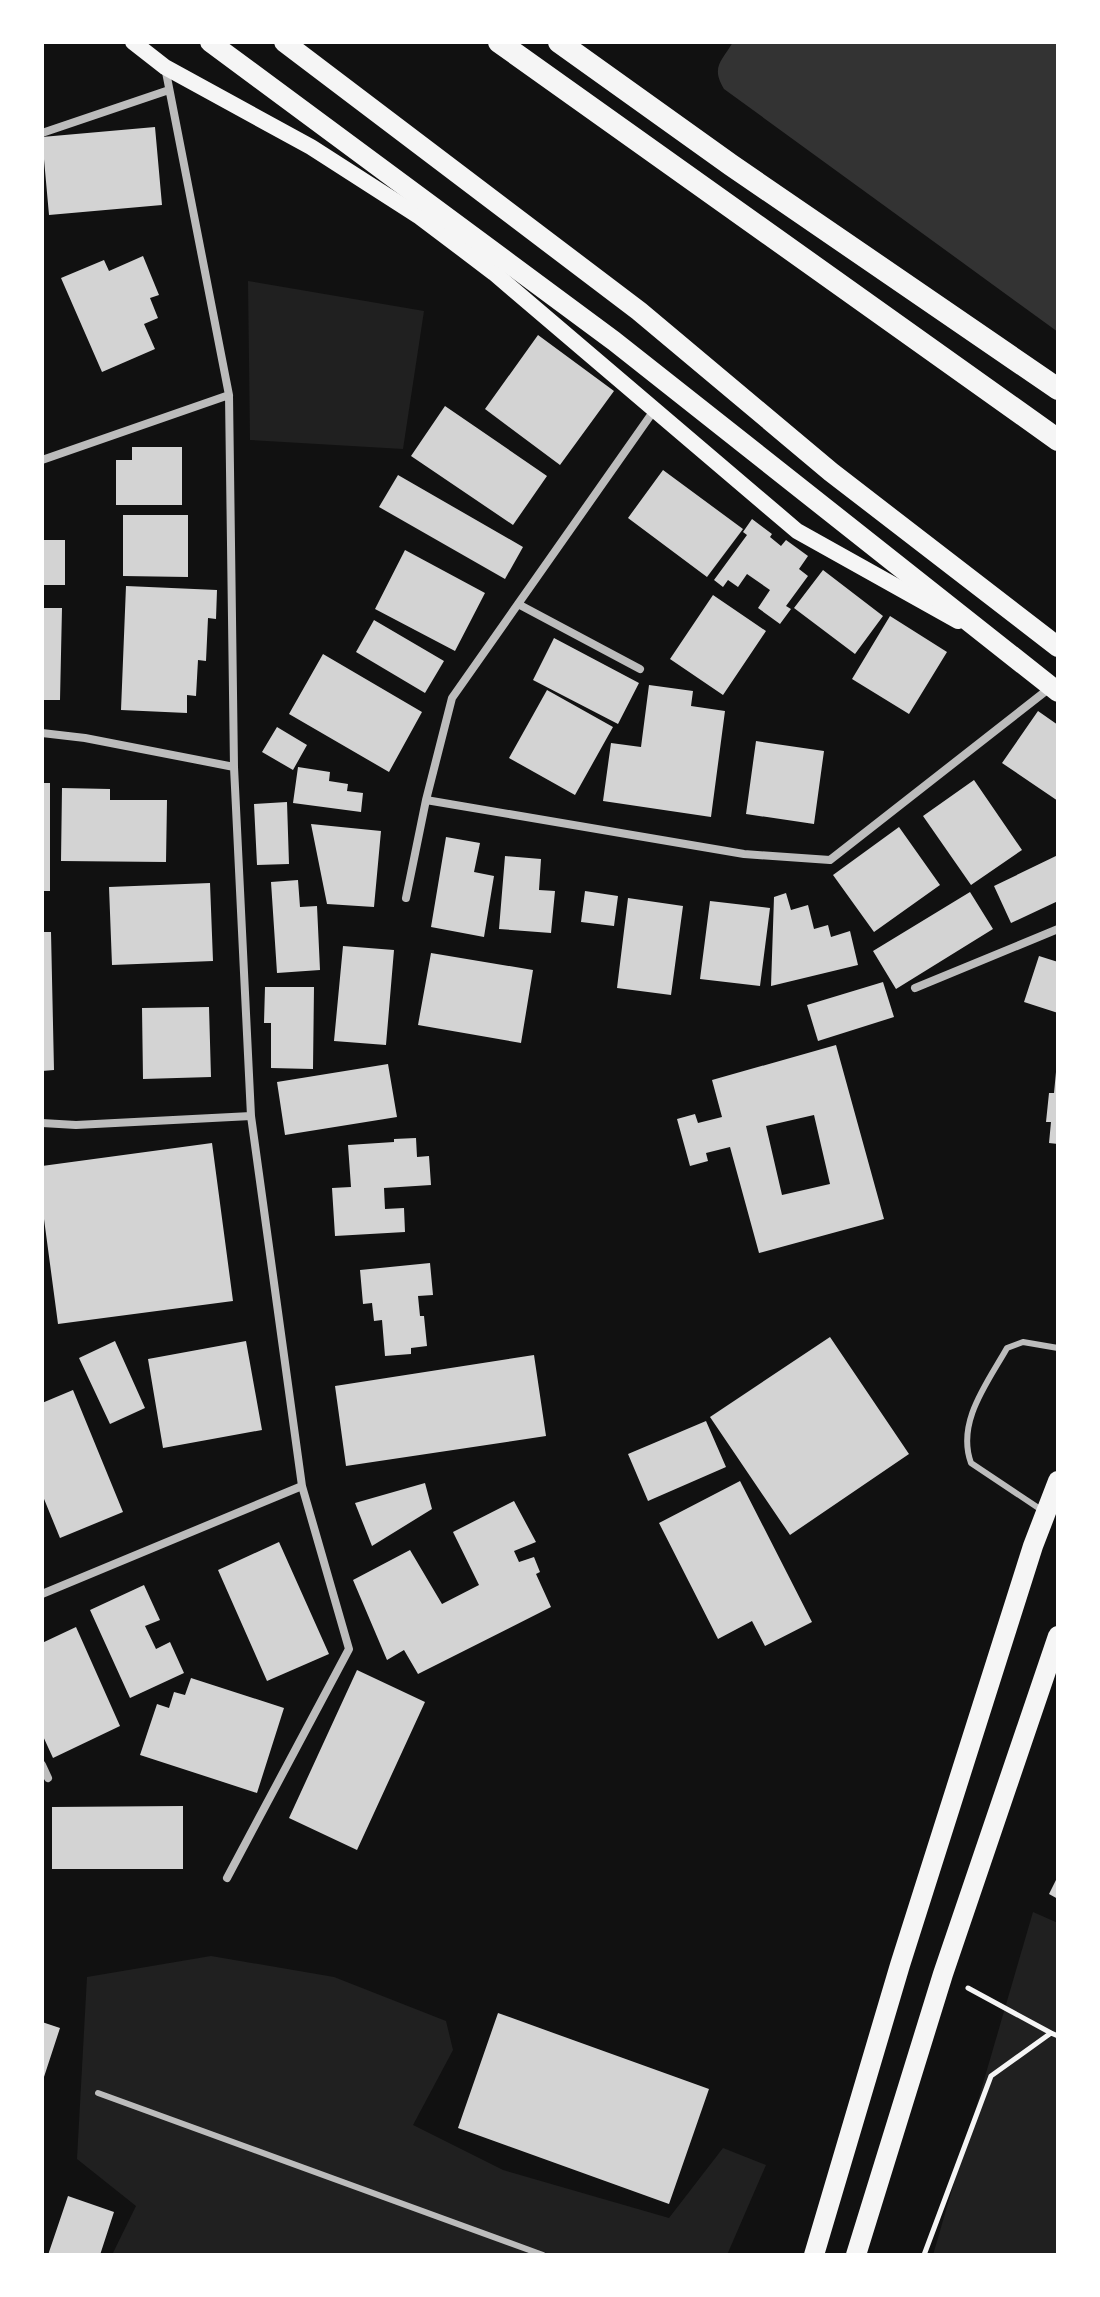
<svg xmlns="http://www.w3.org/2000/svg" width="1100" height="2297" font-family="Barlow,sans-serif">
<rect width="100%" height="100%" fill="#111"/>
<path fill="#202020" d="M248,281l176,30 -21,138 -153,-9z
M1033,1912l25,11v332h-125z
M211,1956l123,21 112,44 7,29 -40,75 90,45 166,48 54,-70 43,17 -39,90h-615l24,-49 -59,-47 10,-182z"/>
<path fill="#333" d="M733,42h325v290l-334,-243c-13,-22 -3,-27 9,-47z"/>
<path fill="#d3d3d3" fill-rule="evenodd" d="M155,127l7,78 -113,10 -7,-78z
M143,256l16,39 -9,3 8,20 -14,6 11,25 -53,23 -41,-94 43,-18 5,11z
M538,335l76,56 -54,74 -75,-56z
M445,406l102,70 -34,49 -102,-69z
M132,447h50v58h-66v-45h16z
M663,470l80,59 -36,48 -79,-59z
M398,475l125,72 -18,32 -126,-72z
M123,515h65v62l-65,-1z
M752,519l20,15 -2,3 11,9 5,-6 22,16 -9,13 9,7 -22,30 5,3 -11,15 -22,-16 12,-18 -23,-16 -9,13 -10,-7 -5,7 -9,-7 33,-45 -4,-3z
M42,540h23v45h-23z
M405,550l80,43 -30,58 -80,-42z
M823,570l60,46 -28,38 -61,-46z
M126,586l91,4 -1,29 -8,-1 -2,43 -8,-1 -2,36 -9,-1v18l-66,-3z
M713,595l53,36 -43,64 -53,-36z
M42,608h20l-2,92h-18z
M890,616l57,36 -38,62 -57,-35z
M374,620l70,41 -19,32 -69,-41z
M554,638l85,45 -21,41 -85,-44z
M323,654l99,58 -33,60 -100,-58z
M649,685l44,6 -2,15 34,5 -14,106 -108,-16 8,-58 30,4z
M547,690l66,37 -38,68 -66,-37z
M1038,711l20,14v76l-56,-38z
M277,727l30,18 -14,25 -31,-18z
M756,741l68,10 -10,73 -68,-10z
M298,767l32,5 -1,9 19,3 -1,7 16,2 -2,19 -68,-9z
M974,780l48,70 -51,35 -48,-69z
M42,783h8v108h-8z
M62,788l48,1v11h57l-1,62 -105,-1z
M287,802l2,62 -32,1 -3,-61z
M311,824l70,7 -7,76 -47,-3z
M899,827l41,58 -66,47 -41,-57z
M446,837l34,6 -6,29 20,4 -10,61 -53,-10z
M1058,855v46l-47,22 -17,-37z
M505,856l36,3 -2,31 16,1 -4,42 -52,-4z
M298,880l2,27 17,-1 3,64 -43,3 -6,-91z
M210,883l3,78 -101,4 -3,-78z
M585,891l33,5 -4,30 -33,-4z
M970,892l23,37 -97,60 -23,-38z
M786,893l5,17 17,-5 6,24 14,-4 3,12 19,-6 8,34 -87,21 3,-89z
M628,898l55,8 -12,89 -54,-7z
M710,901l60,7 -10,78 -60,-7z
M42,932h9l3,138 -12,1z
M343,946l51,4 -8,95 -52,-4z
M431,953l102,17 -12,73 -103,-18z
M1039,956l19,6v51l-34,-11z
M883,982l11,35 -76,24 -11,-36z
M265,987h49l-1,82 -42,-1v-45h-7z
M209,1007l2,70 -68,2 -1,-71z
M836,1045l48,174 -125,34 -29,-106 -24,6 2,8 -18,5 -13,-47 18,-5 3,9 24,-6 -10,-37zM814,1115l16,69 -48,11 -16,-69z
M388,1064l9,53 -112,18 -8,-53z
M1056,1072h2v72l-9,-1 2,-21h-5l3,-29h5z
M416,1138l1,19 12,-1 2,29 -47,3 1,21 19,-1 1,24 -70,4 -3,-48 19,-1 -3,-42 46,-3v-3z
M212,1143l21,158 -175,23 -16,-120v-38z
M430,1263l3,32 -15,1 2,20h4l3,30 -16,2v6l-26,2 -3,-36 -8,1 -2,-18 -9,1 -3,-34z
M830,1337l79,117 -119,81 -80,-118z
M115,1341l30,67 -35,16 -31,-66z
M246,1341l16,89 -99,18 -15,-89z
M534,1355l12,81 -200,30 -11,-80z
M73,1390l50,122 -63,26 -18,-44v-91z
M706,1421l20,46 -78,34 -20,-47z
M740,1481l72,141 -47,24 -13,-25 -34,18 -59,-116z
M425,1483l7,26 -60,37 -17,-43z
M514,1501l22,41 -22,9 5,11 15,-5 6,15 -4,2 15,33 -133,67 -14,-24 -17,10 -34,-80 57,-30 32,54 37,-19 -26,-53z
M279,1542l50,112 -62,27 -49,-111z
M144,1585l16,35 -15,6 11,23 14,-7 14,31 -54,25 -40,-88z
M76,1627l44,99 -67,32 -11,-24v-91z
M357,1670l68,32 -68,148 -68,-32z
M191,1678l93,30 -27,85 -117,-38 17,-51 12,4 5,-16 11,3z
M183,1806v63h-131v-62z
M1058,1876v23l-9,-5z
M498,2013l211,76 -40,115 -211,-76z
M42,2022l18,6 -17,52h-1z
M68,2196l46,16 -14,43h-52z"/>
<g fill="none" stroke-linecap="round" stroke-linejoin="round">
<path stroke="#f5f5f5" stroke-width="5" d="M968,1988l83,45
M924,2255l67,-179 60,-43 7,3"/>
<path stroke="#bcbcbc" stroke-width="6" d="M1043,1511l-72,-48c-15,-41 17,-81 36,-115l16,-6 35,6
M98,2093l445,162"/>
<path stroke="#bcbcbc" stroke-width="8" d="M165,67l64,328 5,372 17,349 51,370 47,163 -122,229
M42,133l127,-43
M42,460l187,-65
M518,604l122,65
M42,733l43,5 149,29
M426,800l318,54 86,6 221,-173
M406,898l20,-98 26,-102 203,-289
M915,988l143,-59
M42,1123l34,2 175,-9
M42,1594l260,-108
M42,1765l6,13"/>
<path stroke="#f5f5f5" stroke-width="16" d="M133,42l32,25 146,80 109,70 74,56 303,258 161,90"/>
<path stroke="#f5f5f5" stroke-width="20" d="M210,42l404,299 444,351
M284,42l355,269 192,161 227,175
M814,2255l86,-290 133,-419 25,-65
M856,2255l87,-281 115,-338"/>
<path stroke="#f5f5f5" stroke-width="22" d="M499,42l559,398
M559,42l172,123 327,224"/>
</g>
<rect width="1100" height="2297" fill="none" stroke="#ffffff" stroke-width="88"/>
</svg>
